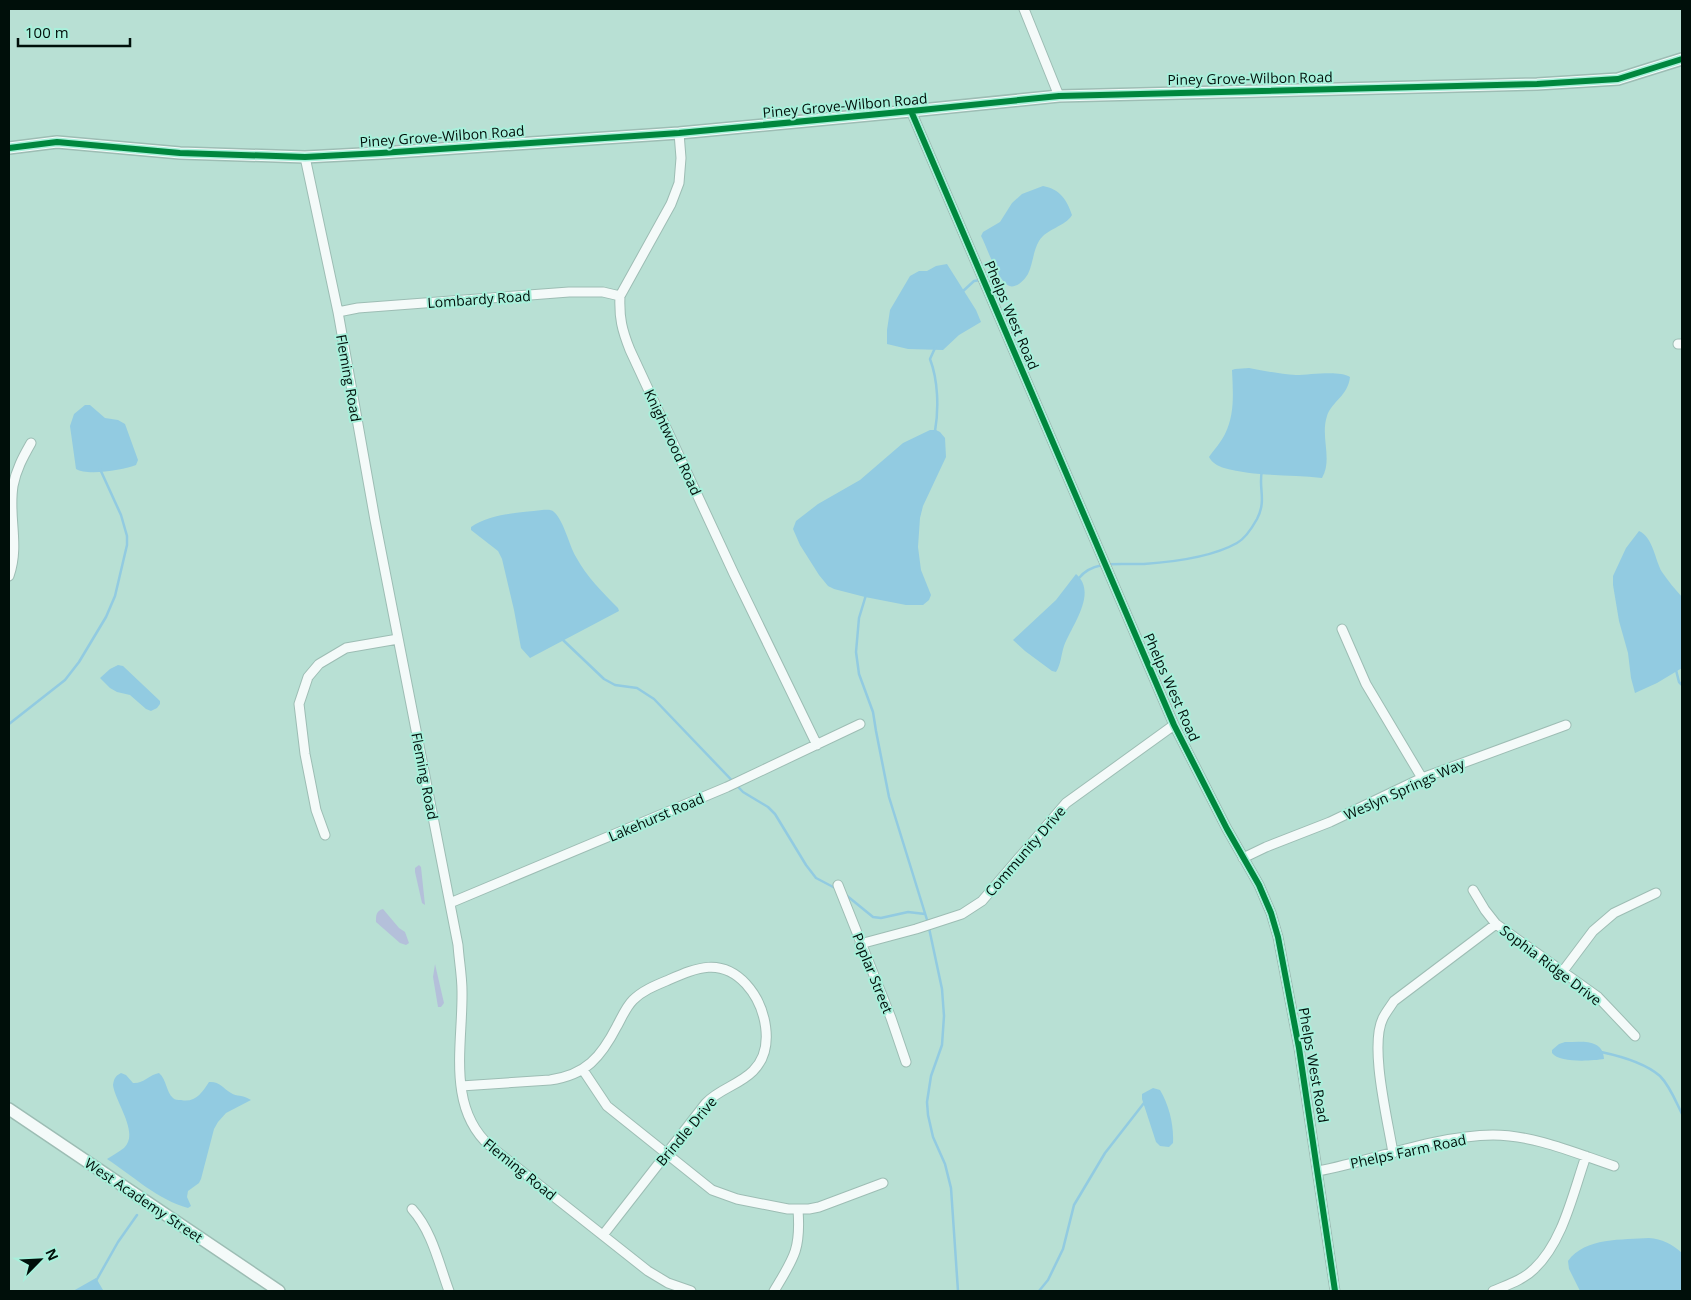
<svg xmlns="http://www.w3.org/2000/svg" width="1691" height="1300" font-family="'Open Sans',sans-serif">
<rect width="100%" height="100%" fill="#b8e0d4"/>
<path fill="#b4c0da" d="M419,865l2,2 4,38 -3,-2 -7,-31v-4z
M383,909l16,19 6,4 4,11 -3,2 -6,-2 -24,-21c0,-7 0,-11 7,-13z
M435,964l9,39 -3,4h-3l-5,-30z"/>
<path fill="#92cbe1" d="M1043,186c17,3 24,14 29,29 -7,12 -25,13 -33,26 -6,10 -6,23 -11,33 -4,7 -14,17 -22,10 -11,-10 -18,-35 -25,-48l2,-4 17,-10 12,-19 10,-9z
M947,264l29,46 5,12 -22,13 -16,15 -35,-1 -21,-5v-14l3,-20 20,-34 9,-5h8l9,-5z
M1249,368c16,3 31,6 47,7 14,0 43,-5 54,2 -2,19 -18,24 -23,39 -7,21 6,43 -5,62 -32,-4 -66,-1 -98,-10 -6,-2 -12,-5 -15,-11 5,-7 12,-15 16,-23 10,-20 8,-42 7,-64l3,-1z
M85,405h5l15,13 13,2 7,4 13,36 -2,5c-12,5 -49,11 -60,4l-6,-43 4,-12z
M930,430h6l4,2 5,6 1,19 -23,49 -3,12 -2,29 3,23 10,25 -2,5 -6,5h-17l-41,-8 -31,-8 -6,-3 -9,-11 -19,-30 -7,-16 3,-8 22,-17 42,-24 43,-37z
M542,510c4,0 9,-1 12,2 10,9 15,33 22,45 11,20 26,35 42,51l1,3 -89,47 -9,-10 -7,-38 -12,-51 -4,-8 -27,-21v-3c20,-14 48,-14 71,-17z
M1639,531c14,6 16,29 23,41 6,9 13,17 20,25v71l-25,15 -22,10 -4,-15 -3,-25 -9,-32 -6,-36v-9l13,-28z
M1076,574c22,19 -4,51 -12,72 -3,9 -3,18 -8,26l-4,-1 -27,-20 -12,-11 43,-40z
M118,665l5,1 37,35v3l-3,4 -6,3 -5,-2 -16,-14 -13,-3 -7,-4 -10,-10 10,-9z
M1565,1042c16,0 38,-4 39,17 -13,2 -45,4 -52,-6v-3l7,-6z
M121,1073l5,2 7,8c10,1 16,-8 26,-10 8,7 7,19 14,25 2,2 5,2 8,2 14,3 21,-7 28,-18 10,-1 14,6 22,11 6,4 11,1 20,7l-25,13 -8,9 -4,7 -13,50 -2,4 -11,8 -1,6 4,9 -3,2c-30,-8 -55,-32 -81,-49 6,-4 12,-7 17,-11 16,-15 -9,-46 -11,-63 1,-6 2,-9 8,-12z
M1153,1088l7,2c9,15 14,35 13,53l-4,4 -9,-1 -4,-4 -14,-43v-5z
M1649,1238c13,1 23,6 33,15v38h-102l-11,-22 -1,-8c17,-24 55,-21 81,-23z
M96,1278l7,12 -1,1h-29z"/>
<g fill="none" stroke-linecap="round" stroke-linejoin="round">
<path stroke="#92cbe1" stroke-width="2.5" d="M985,278l15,-5
M962,292l12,-11 6,-1
M935,348l-5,11c8,21 9,49 5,72
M1079,578c15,-19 43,-13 65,-14 29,-2 68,-7 93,-21 9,-5 15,-15 20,-24 10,-19 1,-32 5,-48
M866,595l-7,23 -3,34 3,22 14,38 3,19 13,66 39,126
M562,637l1,3 41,39 11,6 22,3 17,11 89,93 25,15 7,7 31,51 10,13 21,11
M1676,670l3,12 3,3
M9,724l56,-44 14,-18 27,-45 9,-21 12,-51v-9l-6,-21 -21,-46
M846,895l27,22 8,1 27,-6 17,2
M929,928l13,61 2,27 -2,29 -11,31 -4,26 1,13 5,22 12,27 6,24 7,103
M1601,1052c19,4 44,11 59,24 10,10 16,26 22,38
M96,1281l22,-39 19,-27
M1039,1291l9,-11 15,-31 11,-44 31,-52 39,-50 3,2"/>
<defs>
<path id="street" d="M1024,9l35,87
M911,111l263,614 53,104 32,56 12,28 7,24 21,111 36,243
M679,133l2,25 -2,25 -8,21 -51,92c-1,22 2,34 10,54l104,224 83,171
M305,157l33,155 37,208 83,425c1,15 4,31 4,46 1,52 -16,116 28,155l158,125 20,12 23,8
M338,312l20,-4 211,-16h34l17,4
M1678,344h4
M9,576c11,-31 -1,-59 4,-90 3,-16 10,-29 18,-43
M1342,629l24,55 56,94
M325,835l-9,-25 -11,-56 -6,-50 9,-27 11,-13 27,-16 52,-9
M1243,858l23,-11 64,-25 92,-44 144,-53
M838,885l53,133 15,44
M1473,890l12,20 11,14 102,73 37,39
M450,903l277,-116 133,-63
M860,944l56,-15 46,-15 20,-13 84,-98 108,-78
M1563,971l30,-40 21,-18 42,-20
M583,1070l24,36 105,84 25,9 51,10h21l10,-2 64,-24
M461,1086l89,-6c36,-5 51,-23 67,-54 5,-9 9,-19 16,-26 9,-9 21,-14 33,-19 28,-12 54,-25 80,3 20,22 30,64 7,87 -14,14 -34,18 -47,32l-103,132
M1393,1153c-5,-32 -24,-107 -10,-135 3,-6 7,-11 11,-17l102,-77
M1318,1171c58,-11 115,-35 175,-36 41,0 82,18 121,31
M412,1209c20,22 27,55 37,82
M774,1291c20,-33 27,-42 24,-81
M1493,1291c14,-6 30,-11 41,-22 29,-27 39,-76 52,-113"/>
<path id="secondary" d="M9,148l48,-6 123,11 125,4 76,-4 298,-20 232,-22 148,-15 478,-12 81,-5 64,-20
M9,1109l270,182"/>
</defs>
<use href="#street" stroke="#9dbdb4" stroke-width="11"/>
<use href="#secondary" stroke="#9dbdb4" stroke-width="14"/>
<use href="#street" stroke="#f4faf9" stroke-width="9"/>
<use href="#secondary" stroke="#f4faf9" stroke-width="11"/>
<defs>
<path id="cycleway" d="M911,111l263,614 53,104 32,56 12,28 7,24 21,111 36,243
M9,148l48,-6 123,11 125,4 76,-4 298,-20 232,-22 148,-15 478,-12 81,-5 64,-20"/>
</defs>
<use href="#cycleway" stroke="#a8f0db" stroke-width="9"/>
<use href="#cycleway" stroke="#00873e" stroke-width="6"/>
</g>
<g text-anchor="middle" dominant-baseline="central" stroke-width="4" stroke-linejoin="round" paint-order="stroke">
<g font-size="14" fill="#000f0a" stroke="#a8f0db">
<text transform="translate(1250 78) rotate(-1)">Piney Grove-Wilbon Road</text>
<text transform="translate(845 105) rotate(-5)">Piney Grove-Wilbon Road</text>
<text transform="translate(442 136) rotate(-4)">Piney Grove-Wilbon Road</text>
<text transform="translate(479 299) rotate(-4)">Lombardy Road</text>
<text transform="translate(1012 315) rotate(67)">Phelps West Road</text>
<text transform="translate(349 378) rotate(80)">Fleming Road</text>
<text transform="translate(673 442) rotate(65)">Knightwood Road</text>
<text transform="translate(1172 687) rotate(66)">Phelps West Road</text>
<text transform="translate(425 776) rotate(79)">Fleming Road</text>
<text transform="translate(1404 789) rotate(-24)">Weslyn Springs Way</text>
<text transform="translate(656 817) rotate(-23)">Lakehurst Road</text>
<text transform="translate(1025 851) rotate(-49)">Community Drive</text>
<text transform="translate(1551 965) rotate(37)">Sophia Ridge Drive</text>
<text transform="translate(873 973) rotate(68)">Poplar Street</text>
<text transform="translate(1314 1065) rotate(80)">Phelps West Road</text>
<text transform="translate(686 1131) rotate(-50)">Brindle Drive</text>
<text transform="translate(1408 1151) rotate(-12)">Phelps Farm Road</text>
<text transform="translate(520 1169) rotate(39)">Fleming Road</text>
<text transform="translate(144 1200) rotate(34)">West Academy Street</text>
</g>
</g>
<rect width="1691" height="1300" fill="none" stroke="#000f0a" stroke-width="20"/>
<g transform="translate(40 1260) rotate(66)" stroke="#a8f0db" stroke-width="4" paint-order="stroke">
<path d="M0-4L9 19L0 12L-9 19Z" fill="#000f0a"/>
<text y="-8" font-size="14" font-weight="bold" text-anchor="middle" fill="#000f0a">N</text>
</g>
<path d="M18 38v8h112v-8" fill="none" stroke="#000f0a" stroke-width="2.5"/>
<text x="25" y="38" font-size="15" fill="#000f0a" stroke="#a8f0db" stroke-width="4" paint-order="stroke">100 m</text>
</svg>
